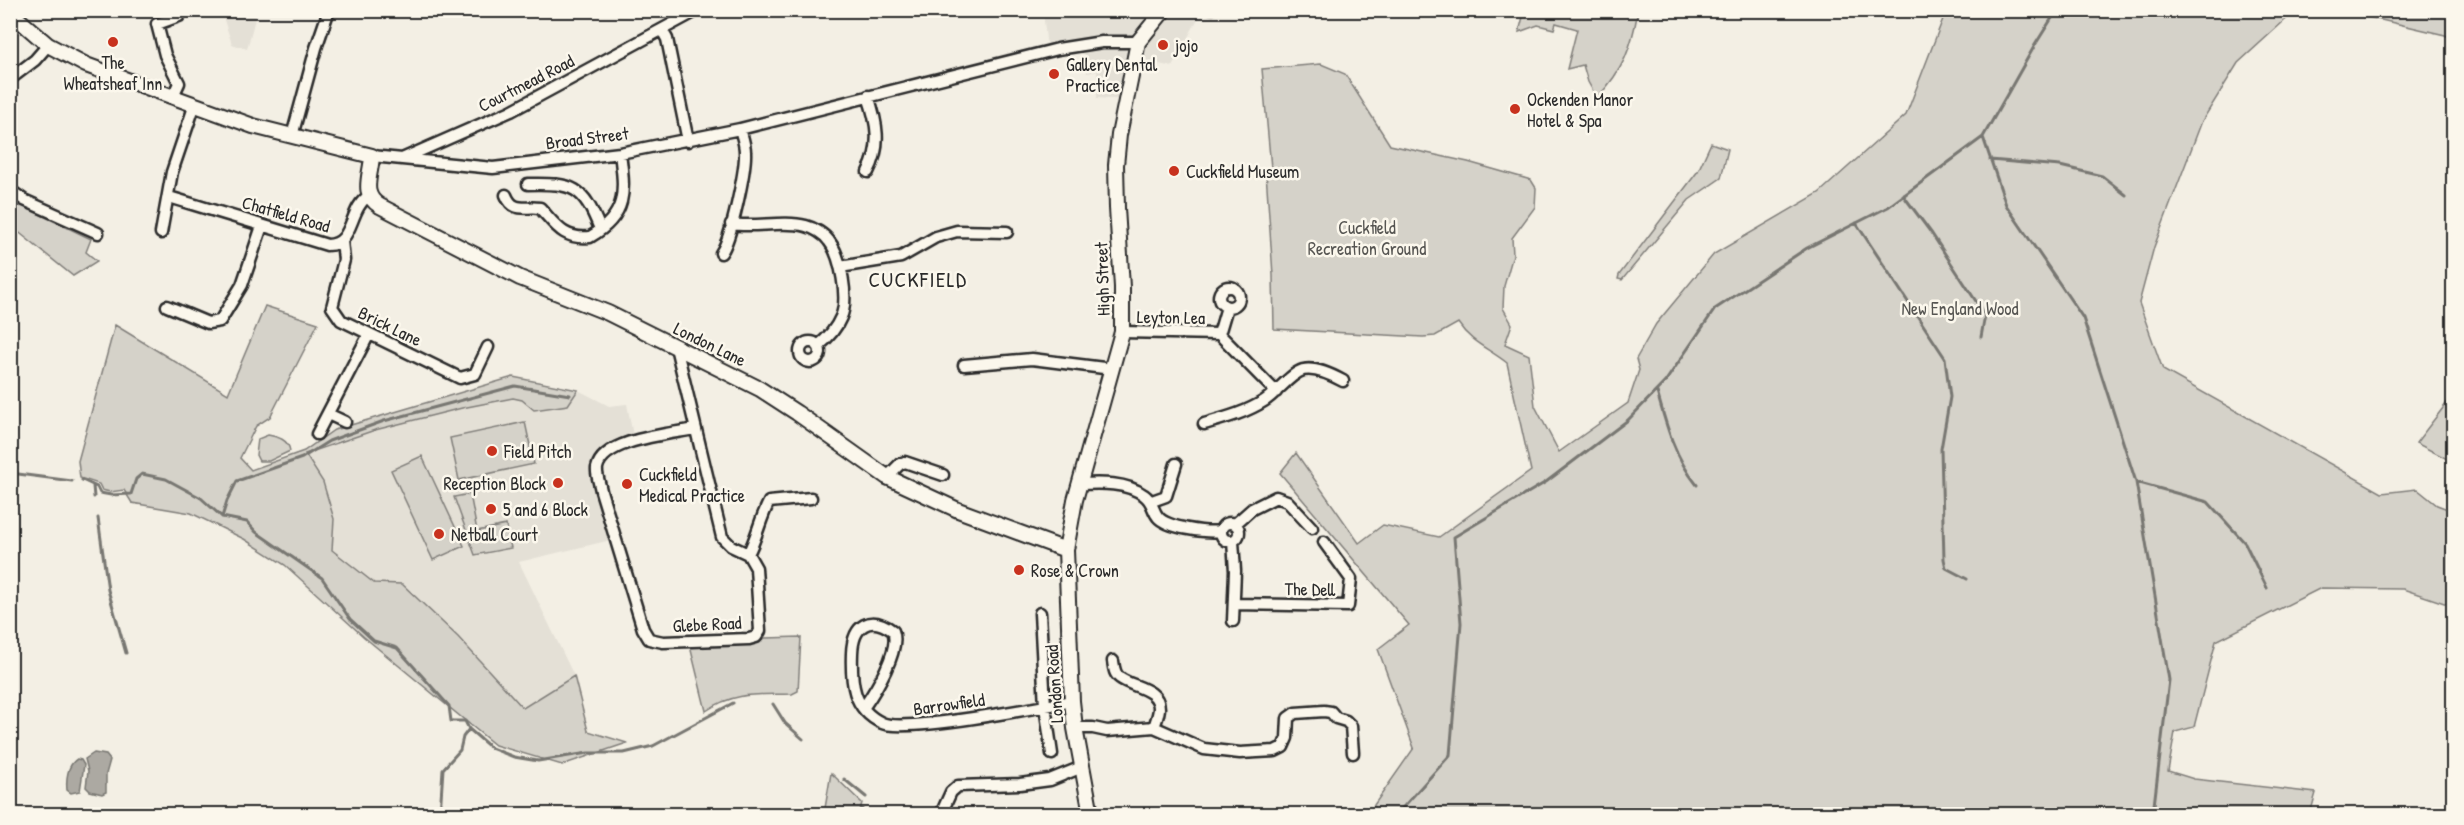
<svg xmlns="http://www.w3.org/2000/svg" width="2464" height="825" font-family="'Patrick Hand',sans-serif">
<rect width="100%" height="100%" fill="#f3efe4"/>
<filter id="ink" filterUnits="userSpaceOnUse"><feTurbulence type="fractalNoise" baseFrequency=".0167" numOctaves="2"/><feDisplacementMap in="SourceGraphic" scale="12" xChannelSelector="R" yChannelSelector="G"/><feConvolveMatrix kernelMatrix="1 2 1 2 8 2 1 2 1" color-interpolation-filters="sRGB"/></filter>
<g filter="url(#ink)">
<path fill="#e4e0d6" d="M221,11h36l-10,38 -15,-5z
M1043,11h175l-5,7 -11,-7 -30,56 -37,-9 -9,42 -29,-2v-27l-10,2 -5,-29 -32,7 -4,-11z
M578,390l31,16 18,-2 7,37 -36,24 17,74 -96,23 55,114 14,55 -26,34 -67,-20 -237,-275 117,-40 87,-22 51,-10 55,7z"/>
<path fill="#d5d2c9" stroke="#807e7a" stroke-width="1.5" d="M1516,11h122c-7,38 -14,58 -41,87l-9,-16 -5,-17 -16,4 10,-40 -21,-6 -2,6 -16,-4 -19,7 5,-19z
M1946,11h349l-57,52 -36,58 -48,126 -15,56 24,67 219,123 35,-4 20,16 16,6v95l-50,-17 -82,-1 -105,53 -22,86 -19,5 -7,39 26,8 122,14 -6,21h-937l1,-9 40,-57 -36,-99 31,-24 -129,-152 16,-20 63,90 24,-18 56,12 92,-66 -24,-108c-19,-15 -36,-20 -49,-40l-23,13 -12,1 -149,-8 -1,-54 -7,-103 5,-4 -9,-99 59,-5 24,10 45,71 78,17 63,18 5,8 -1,19 -23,31 1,17 -9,31 -1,22 9,16 -7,20 24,11 6,51 24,46 69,-49 11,-33 -3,-11 20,-35 58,-70 105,-61 87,-78z
M2343,11h110v28l-8,-4z
M1711,143l17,6 -7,29 -32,22 -67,80 -4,-1 1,-4 79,-104z
M10,200l81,39 -5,13 11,9 -24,15 -62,-50z
M265,306l53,17 -48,94 -14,9 -16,32 11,12 53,-19 30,-21 179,-53 65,13 -10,15 -34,5 -12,-10 -9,-2 -51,10 -87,22 -70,24 18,28 11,37 -2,31 42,33 28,1 56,53 65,71 51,-32 14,55 39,12 -65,22 -67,-20 -131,-108 -79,-72 -41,-26 -53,-26 -59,-10 -8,-13 -14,2 -8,-2 -3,-6 -19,-6 -2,-17 37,-136 113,69z
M2453,395v67l-37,-19z
M525,422l9,42 -75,16 -9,-42z
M268,435c10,2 20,4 22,16l-21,10h-10l-3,-6 2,-16z
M422,456l42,90 -31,14 -42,-90z
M470,494l7,37 29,-6 5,23 -36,7 -21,-58z
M801,637l-3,54 -6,3c-33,1 -57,-3 -86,17l-16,-65 69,-3 6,-5z
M831,773l31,30 -3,11h-35z"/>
<path fill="#aca9a2" stroke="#787772" stroke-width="1.5" d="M94,753l12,2 4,5 -4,14v18l-4,2 -12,-3 -4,-4 2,-16 -3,-12z
M77,759l4,1 3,5 -4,26 -9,2 -4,-3c-1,-10 0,-25 10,-31z"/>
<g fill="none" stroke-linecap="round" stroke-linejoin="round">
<path stroke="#787772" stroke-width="3" d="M1983,137l23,68 77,113 53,164 33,198 -16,134
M1990,160l70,6 42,10 24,19
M1903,195l29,39 53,81 -4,22
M1856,223l89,135 5,39 -9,52 3,110 2,9 21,11
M1657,392c9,33 18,66 40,93
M10,470l8,4 54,7
M82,480l15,7 3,6 11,2 20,-1 5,-15 6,-5 24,5 35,19 21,19 25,5 9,10 66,46 28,41 24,22 23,7 52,58 2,15h14l4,8 -6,8 -3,13 -17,19 -3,45
M2136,482l72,20 37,41 22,45
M93,486l1,11
M222,517l5,-16 10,-20 65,-23 27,-17 55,-20 131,-35 55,9
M98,518l10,72 18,63
M773,704l12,19 18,16
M469,729l22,19 23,9 24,4 50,-8h36l29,-7 80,-43
M844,779l22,18
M861,814l1,-5
M1397,814l53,-59 11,-132 -7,-86 92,-55 82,-62 37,-38 50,-73 92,-61 81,-41 95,-70 52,-92 22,-35"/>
<defs>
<path id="minor" d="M662,30l5,9 21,102
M10,79l25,-19 13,-15
M173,96l6,-13 -14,-28 -8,-31 22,-8
M292,136l24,-88 13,-38
M372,156l121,12 127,-15 120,-24 318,-80 44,-7h36
M404,158l107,-47 187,-101
M868,172c14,-26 9,-50 0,-76
M528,184c46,-1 55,2 72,45
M10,190l14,10 74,33
M506,195c7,18 19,11 34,13 15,16 23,32 50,29 38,-22 35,-46 30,-84
M169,197l158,48c28,0 21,-37 42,-49
M731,224c24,4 52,-4 75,2 8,2 18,8 23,15 12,15 20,58 12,76 -5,12 -13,21 -23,29
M161,233l11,-61 23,-68
M342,241l2,19 -12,47 9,13 119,58 15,-4 13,-27
M721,253c10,-13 25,-84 24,-101 0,-8 -3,-16 -5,-23
M840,267l61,-10 35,-20 21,-6 50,1
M1219 297a10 10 0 1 1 20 0a10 10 0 1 1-20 0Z
M167,306l41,17 12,-2 22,-36 20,-59
M1122,332l97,2 57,58
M1219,334l8,-27
M800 352a10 10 0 1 1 20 0a10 10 0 1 1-20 0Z
M676,347l46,190 9,9 17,8 8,14 4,63 -4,6 -7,2 -86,3 -14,-3 -6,-10 -42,-138c-1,-7 -5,-16 -4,-23 6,-29 73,-34 98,-39
M964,365l68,-6 80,10
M328,414l17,8
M1204,424c21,-6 41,-11 60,-23 13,-8 26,-27 39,-31 13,-3 29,5 40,11
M317,434l52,-100
M887,477l13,-13 5,-2 38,13
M1080,484c21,-1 46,-2 64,11 9,6 8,15 14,22 9,11 49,16 63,14
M1152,501l14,-5 10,-32
M1221 532a9 9 0 1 1 18 0a9 9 0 1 1-18 0Z
M1235,524l17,-15 24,-12 11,4 25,27
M1233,541l2,30 -2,50
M748,554c9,-17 12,-35 21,-52l42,-4
M1234,604l114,2 3,-27 -27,-37
M1040,613l5,93 7,48
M1113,661c1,6 1,13 7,17 11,9 39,10 39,30 0,6 -3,13 -5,19
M864,707c11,-16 37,-57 29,-76 -23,-17 -40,-6 -41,22 -1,28 0,56 30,70 22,10 159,-16 190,-22
M1075,728h18l14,3 47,-4 50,22 36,4 35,-2 8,-4 4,-9 1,-20 7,-5 29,-2 7,1 5,6 10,3 5,5 2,27
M941,814l10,-22 7,-6 62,-2 30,-4 32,-13"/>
<path id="major" d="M10,12l38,33 38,20 167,61 119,30c-1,20 -12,38 8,50l140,72 88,35 152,76 37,24 90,64 71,33 108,40
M1091,814l-16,-86 -3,-27 -6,-151 9,-50 47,-168v-45l-5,-79 -1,-43 3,-30 19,-93 26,-32"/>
</defs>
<use href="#minor" stroke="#2b2b2b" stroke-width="15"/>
<use href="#major" stroke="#2b2b2b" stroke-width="18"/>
<use href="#minor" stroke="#fbf7ec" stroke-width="10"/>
<use href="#major" stroke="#fbf7ec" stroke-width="14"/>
</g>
</g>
<g fill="#c8321e" stroke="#fbf7ec" stroke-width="2">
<circle cx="113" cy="42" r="6"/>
<circle cx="1163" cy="45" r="6"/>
<circle cx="1054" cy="74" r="6"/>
<circle cx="1515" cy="109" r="6"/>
<circle cx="1174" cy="171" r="6"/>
<circle cx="492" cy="451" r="6"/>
<circle cx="558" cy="483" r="6"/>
<circle cx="627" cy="484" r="6"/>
<circle cx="491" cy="509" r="6"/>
<circle cx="439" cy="534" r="6"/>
<circle cx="1019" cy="570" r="6"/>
</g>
<g text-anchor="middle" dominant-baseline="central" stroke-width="5" stroke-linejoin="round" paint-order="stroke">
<g font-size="18" fill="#2b2b2b" stroke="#fbf7ec" text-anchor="start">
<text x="1175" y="45">jojo</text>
<text x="113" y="62" text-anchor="middle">The<tspan x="113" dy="21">Wheatsheaf Inn</tspan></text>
<text x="1066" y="64">Gallery Dental<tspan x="1066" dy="21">Practice</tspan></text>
<text x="1527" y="99">Ockenden Manor<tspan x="1527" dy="21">Hotel &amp; Spa</tspan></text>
<text x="1186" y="171">Cuckfield Museum</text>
<text x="504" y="451">Field Pitch</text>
<text x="639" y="474">Cuckfield<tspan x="639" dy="21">Medical Practice</tspan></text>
<text x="546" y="483" text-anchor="end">Reception Block</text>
<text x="503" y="509">5 and 6 Block</text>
<text x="451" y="534">Netball Court</text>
<text x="1031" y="570">Rose &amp; Crown</text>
</g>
<g font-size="18" fill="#2b2b2b" stroke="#fbf7ec">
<text transform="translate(526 83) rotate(-27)">Courtmead Road</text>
<text transform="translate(587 138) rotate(-7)">Broad Street</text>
<text transform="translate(286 214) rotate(16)">Chatfield Road</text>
<text transform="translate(1102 279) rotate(-92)">High Street</text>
<text transform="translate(1171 317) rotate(1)">Leyton Lea</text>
<text transform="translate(390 326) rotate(26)">Brick Lane</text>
<text transform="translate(710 344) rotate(26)">London Lane</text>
<text transform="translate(1310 589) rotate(1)">The Dell</text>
<text transform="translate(707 624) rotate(-3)">Glebe Road</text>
<text transform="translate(1054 684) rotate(-94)">London Road</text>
<text transform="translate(949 704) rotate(-8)">Barrowfield</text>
</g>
<g font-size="18" fill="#565552" stroke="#fbf7ec">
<text x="1367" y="227">Cuckfield<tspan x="1367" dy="21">Recreation Ground</tspan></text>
<text x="1960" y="308">New England Wood</text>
</g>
<g font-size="21" letter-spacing="1.5" fill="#2b2b2b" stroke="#fbf7ec">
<text x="918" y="279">CUCKFIELD</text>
</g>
</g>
<rect width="2464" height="825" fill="none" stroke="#fbf7ec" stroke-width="36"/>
<rect x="18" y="18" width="2428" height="789" fill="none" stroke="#2b2b2b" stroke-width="2" filter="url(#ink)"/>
</svg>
